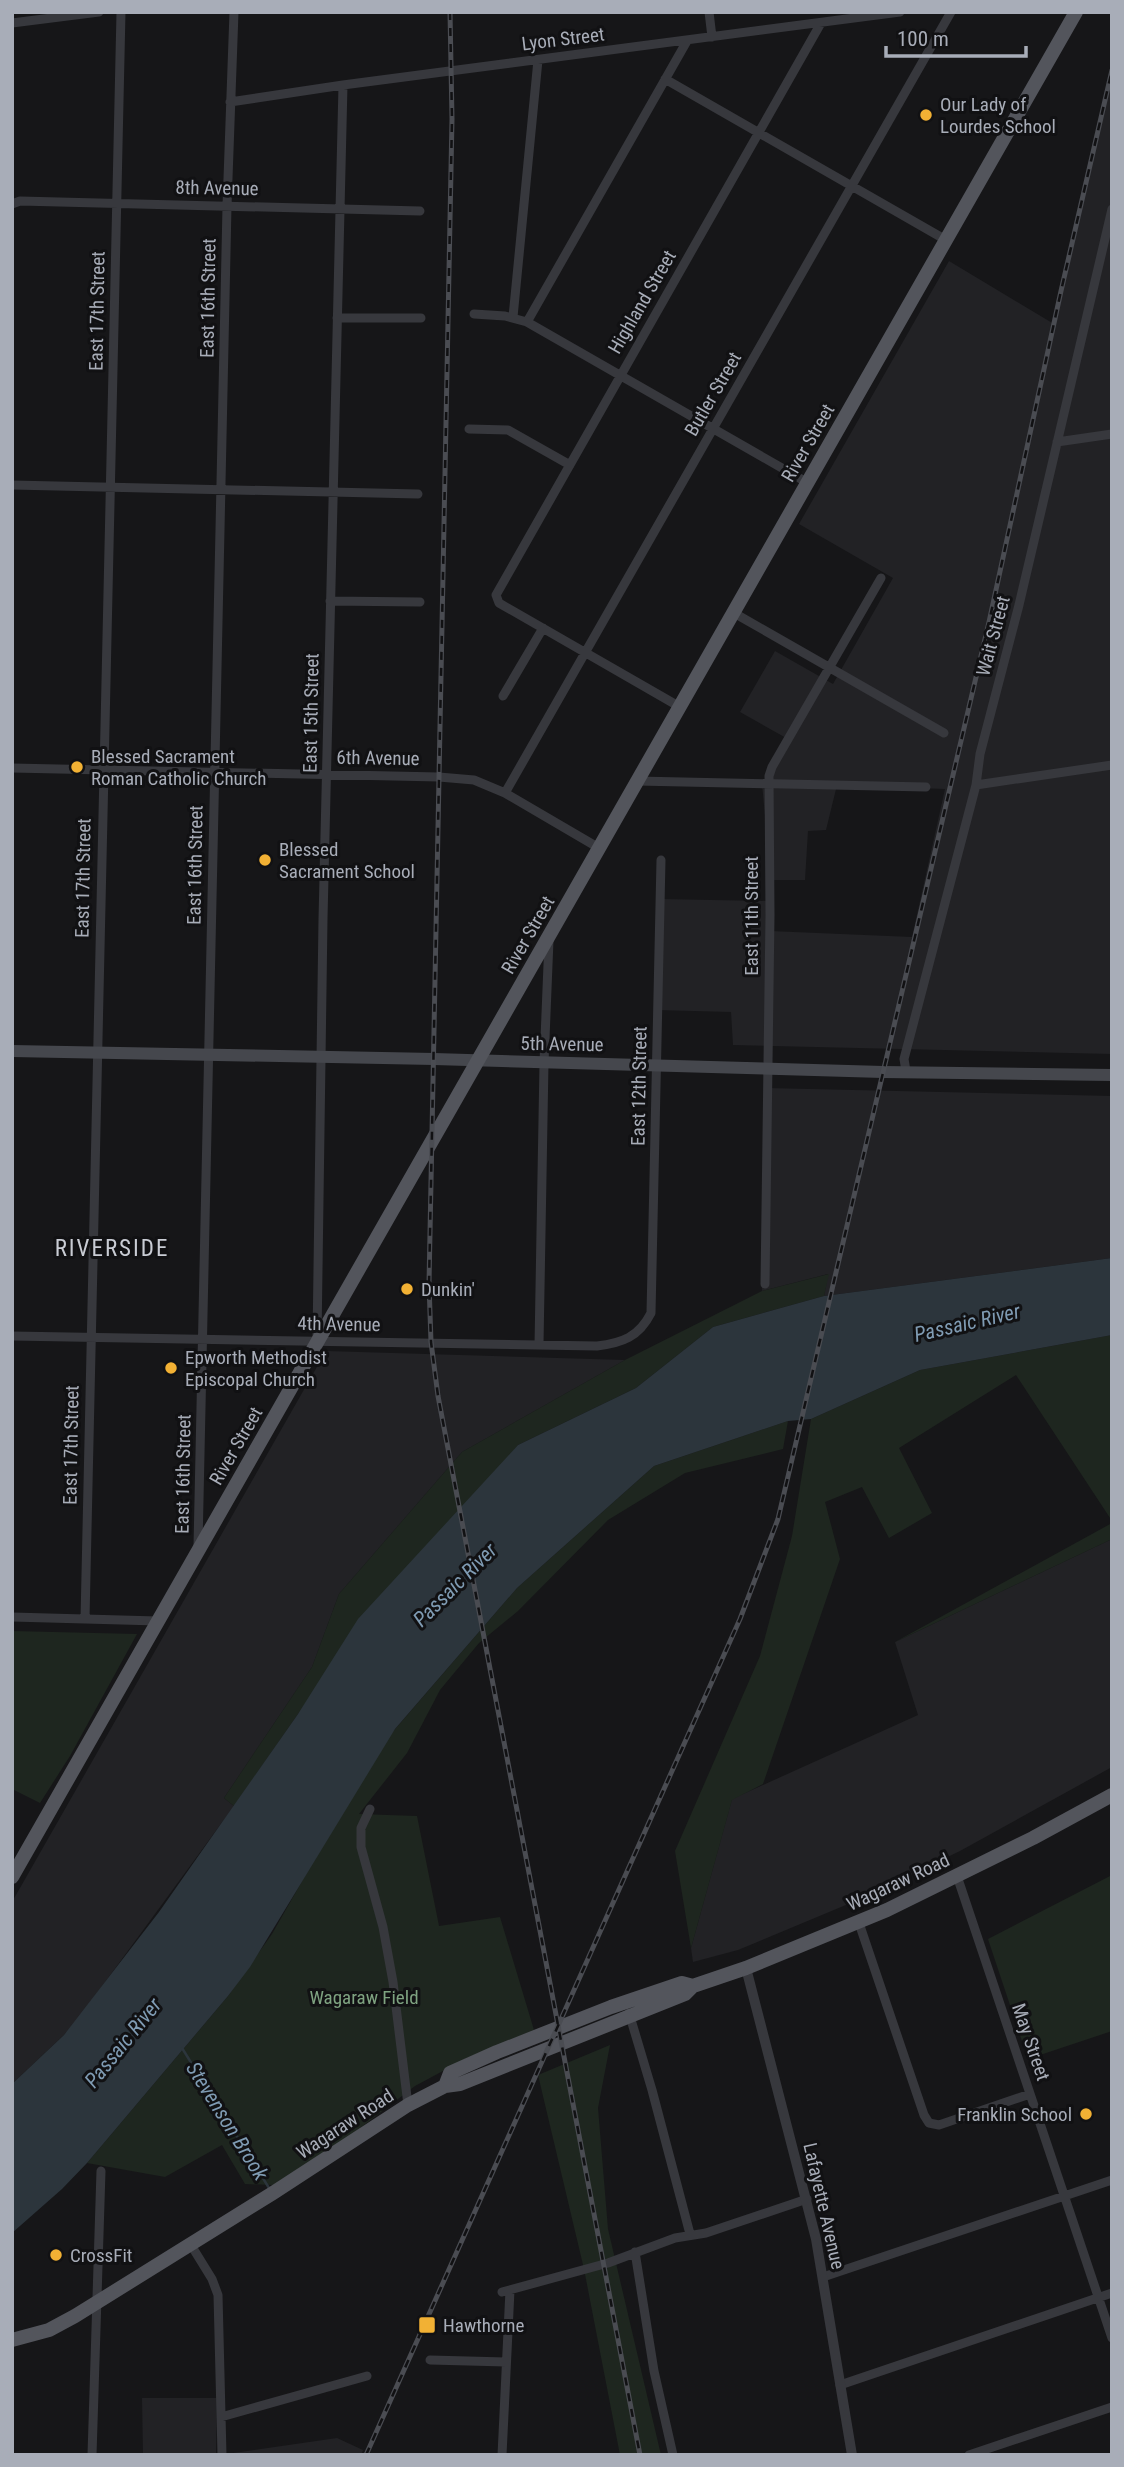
<svg xmlns="http://www.w3.org/2000/svg" width="1124" height="2467" font-family="'Roboto Condensed',sans-serif">
<rect width="100%" height="100%" fill="#161618"/>
<path fill="#222225" d="M1112,71v983l-379,-9 -2,-33 -75,-2 4,-111 110,2v30l142,6 33,-148 -108,-4 -11,45 -18,1 -3,49h-34l-9,-96 26,-45 -48,-27 35,-61 58,33 60,-106 -94,-54 150,-263 105,63z
M766,1088l346,8v162l-288,38 4,-22 -66,17z
M326,1351l299,9 -163,92 -123,142 -27,73 -88,131 10,8 -156,213 -14,16 -52,49v-182z
M1112,1539v228l-152,84 -95,46 -127,53 -45,12 -2,-14 41,-149 186,-84 -23,-73z
M142,2398h75l-1,57h-73z
M337,2438l26,12 -2,5h-142z"/>
<path fill="#1e261f" d="M829,1274l-5,22 -111,31 -77,61 -118,57 -220,269 -64,92 -10,-8 88,-131 27,-73 123,-142 163,-92 137,-69z
M1112,1335v186l-96,-146 -117,73 33,65 -43,25 -27,-51 -37,15 15,57 -77,225 -31,16 -41,148 -16,-97 85,-195 32,-120 19,-117 109,-49z
M788,1421l-5,28 -98,24 -77,47 -90,91 -39,32 -39,47 -33,63 -48,61 58,2 22,110 61,-9 34,113 -65,27 -54,29 -64,49 -78,50 -28,-1 -23,-39 -57,32 -78,-14 141,-167 44,-62 33,-58 85,-141 127,-147 137,-122z
M1112,1523v16l-217,103z
M12,1631l125,3 -67,122 -30,47 -28,-14z
M1112,1875v156l-84,28 -40,-120z
M610,2045l-12,63 10,121 53,226h-41l-36,-186 -46,-194z"/>
<path fill="#2c353c" d="M1112,1258v77l-192,35 -109,49 -23,2 -134,45 -137,122 -122,141 -145,238 -22,29 -141,167 -25,26 -50,44v-149l52,-49 95,-123 139,-198 60,-95 160,-174 118,-57 77,-61 111,-31z"/>
<g fill="none" stroke-linecap="round" stroke-linejoin="round">
<path stroke="#2c353c" stroke-width="2.5" d="M182,2048l87,140"/>
<path stroke="#37383d" stroke-width="9" d="M709,12l3,25
M12,23l87,-11
M665,79l281,161
M230,102l113,-17 557,-73
M12,204l8,-3 400,10
M474,314l31,2 22,6 281,161
M513,317l25,-257
M337,318h84
M527,322l160,-281
M469,429l39,1 62,35
M1057,442l55,-8
M12,485l406,9
M330,601l90,1
M734,613l210,120
M503,696l40,-68
M680,707l-181,-104 -3,-8 325,-572
M12,768l427,9 35,3 31,13 94,55
M637,781l289,6
M976,785l136,-20
M505,793l446,-781
M906,1071l-2,-12 72,-274 4,-31 39,-149 93,-396
M765,1284l5,-369 -1,-139 3,-9 109,-189
M12,1336l585,10c25,-3 42,-9 54,-33l10,-453
M317,1339l6,-420 20,-834
M539,1345l5,-282 5,-123
M198,1546l29,-1340 7,-194
M12,1617l146,4
M85,1619l36,-1607
M370,1809l-9,19v19l22,80 10,55 15,123
M957,1876l155,462
M859,1923l65,192 5,8 10,2 91,-31
M629,2013l23,77 38,144
M191,2245l21,34 6,16 4,160
M635,2252l19,119 19,84
M823,2277l289,-97
M502,2292l106,-29 67,-25 31,-5 101,-34
M430,2360l76,2
M840,2385l272,-92
M221,2417l146,-41
M92,2455l9,-284
M502,2455l8,-165
M969,2455l143,-48"/>
<path stroke="#37383d" stroke-width="10" d="M746,1968l70,271 36,216"/>
<path stroke="#45474d" stroke-width="12" d="M12,1051l422,8 449,13 229,3"/>
<path stroke="#53555c" stroke-width="14" d="M12,1877l1064,-1865
M445,2086l5,-13 47,-21 114,-45 71,-24 11,3
M12,2340l37,-10 26,-14 198,-123 135,-88 37,-19 15,-2 225,-90 8,-8 53,-18 141,-58 146,-72 79,-43"/>
<defs>
<path id="rail" d="M450,12l2,107 -23,1165 2,58 7,54 202,1059
M366,2455l374,-836 38,-100 211,-897 72,-331 51,-221"/>
</defs>
<use href="#rail" stroke="#4a4c52" stroke-width="5"/>
<use href="#rail" stroke="#111113" stroke-width="2.5" stroke-dasharray="8" stroke-linecap="butt"/>
</g>
<g fill="#f2b134" stroke="#111113" stroke-width="2.5">
<circle cx="926" cy="115" r="7"/>
<circle cx="77" cy="767" r="7"/>
<circle cx="265" cy="860" r="7"/>
<circle cx="407" cy="1289" r="7"/>
<circle cx="171" cy="1368" r="7"/>
<circle cx="1086" cy="2114" r="7"/>
<circle cx="56" cy="2255" r="7"/>
<rect x="418" y="2316" width="18" height="18" rx="3.5"/>
</g>
<g text-anchor="middle" dominant-baseline="central" stroke-width="6" stroke-linejoin="round" paint-order="stroke">
<g font-size="19" fill="#a8adb8" stroke="#111113">
<text transform="translate(563 39) rotate(-7)">Lyon Street</text>
<text transform="translate(217 188) rotate(1)">8th Avenue</text>
<text transform="translate(208 298) rotate(-89)">East 16th Street</text>
<text transform="translate(642 302) rotate(-60)">Highland Street</text>
<text transform="translate(97 311) rotate(-89)">East 17th Street</text>
<text transform="translate(713 394) rotate(-60)">Butler Street</text>
<text transform="translate(808 443) rotate(-60)">River Street</text>
<text transform="translate(993 636) rotate(-75)">Wait Street</text>
<text transform="translate(311 713) rotate(-89)">East 15th Street</text>
<text transform="translate(378 758) rotate(1)">6th Avenue</text>
<text transform="translate(195 865) rotate(-89)">East 16th Street</text>
<text transform="translate(83 878) rotate(-89)">East 17th Street</text>
<text transform="translate(751 916) rotate(-90)">East 11th Street</text>
<text transform="translate(528 935) rotate(-60)">River Street</text>
<text transform="translate(562 1044) rotate(1)">5th Avenue</text>
<text transform="translate(639 1086) rotate(-89)">East 12th Street</text>
<text transform="translate(339 1324) rotate(1)">4th Avenue</text>
<text transform="translate(71 1445) rotate(-89)">East 17th Street</text>
<text transform="translate(236 1446) rotate(-60)">River Street</text>
<text transform="translate(183 1474) rotate(-89)">East 16th Street</text>
<text transform="translate(898 1882) rotate(-25)">Wagaraw Road</text>
<text transform="translate(1031 2042) rotate(71)">May Street</text>
<text transform="translate(345 2124) rotate(-33)">Wagaraw Road</text>
<text transform="translate(824 2206) rotate(77)">Lafayette Avenue</text>
</g>
<g font-size="19" fill="#a8adb8" stroke="#111113" text-anchor="start">
<text x="940" y="104">Our Lady of<tspan x="940" dy="22">Lourdes School</tspan></text>
<text x="91" y="756">Blessed Sacrament<tspan x="91" dy="22">Roman Catholic Church</tspan></text>
<text x="279" y="849">Blessed<tspan x="279" dy="22">Sacrament School</tspan></text>
<text x="421" y="1289">Dunkin'</text>
<text x="185" y="1357">Epworth Methodist<tspan x="185" dy="22">Episcopal Church</tspan></text>
<text x="1072" y="2114" text-anchor="end">Franklin School</text>
<text x="70" y="2255">CrossFit</text>
<text x="443" y="2325">Hawthorne</text>
</g>
<g font-size="19" fill="#7fa381" stroke="#111113">
<text x="364" y="1997">Wagaraw Field</text>
</g>
<g font-size="21" font-style="italic" fill="#7f9bb3" stroke="#111113">
<text transform="translate(967 1323) rotate(-13)">Passaic River</text>
<text transform="translate(455 1585) rotate(-45)">Passaic River</text>
<text transform="translate(123 2043) rotate(-51)">Passaic River</text>
<text transform="translate(227 2121) rotate(58)">Stevenson Brook</text>
</g>
<g font-size="23" letter-spacing="2" fill="#c9ccd4" stroke="#111113">
<text x="112" y="1248">RIVERSIDE</text>
</g>
</g>
<rect width="1124" height="2467" fill="none" stroke="#a8adb8" stroke-width="28"/>
<path d="M886 46v10h140v-10" fill="none" stroke="#a8adb8" stroke-width="3.5"/>
<text x="897" y="46" font-size="21" fill="#a8adb8" stroke="#111113" stroke-width="5" paint-order="stroke">100 m</text>
</svg>
